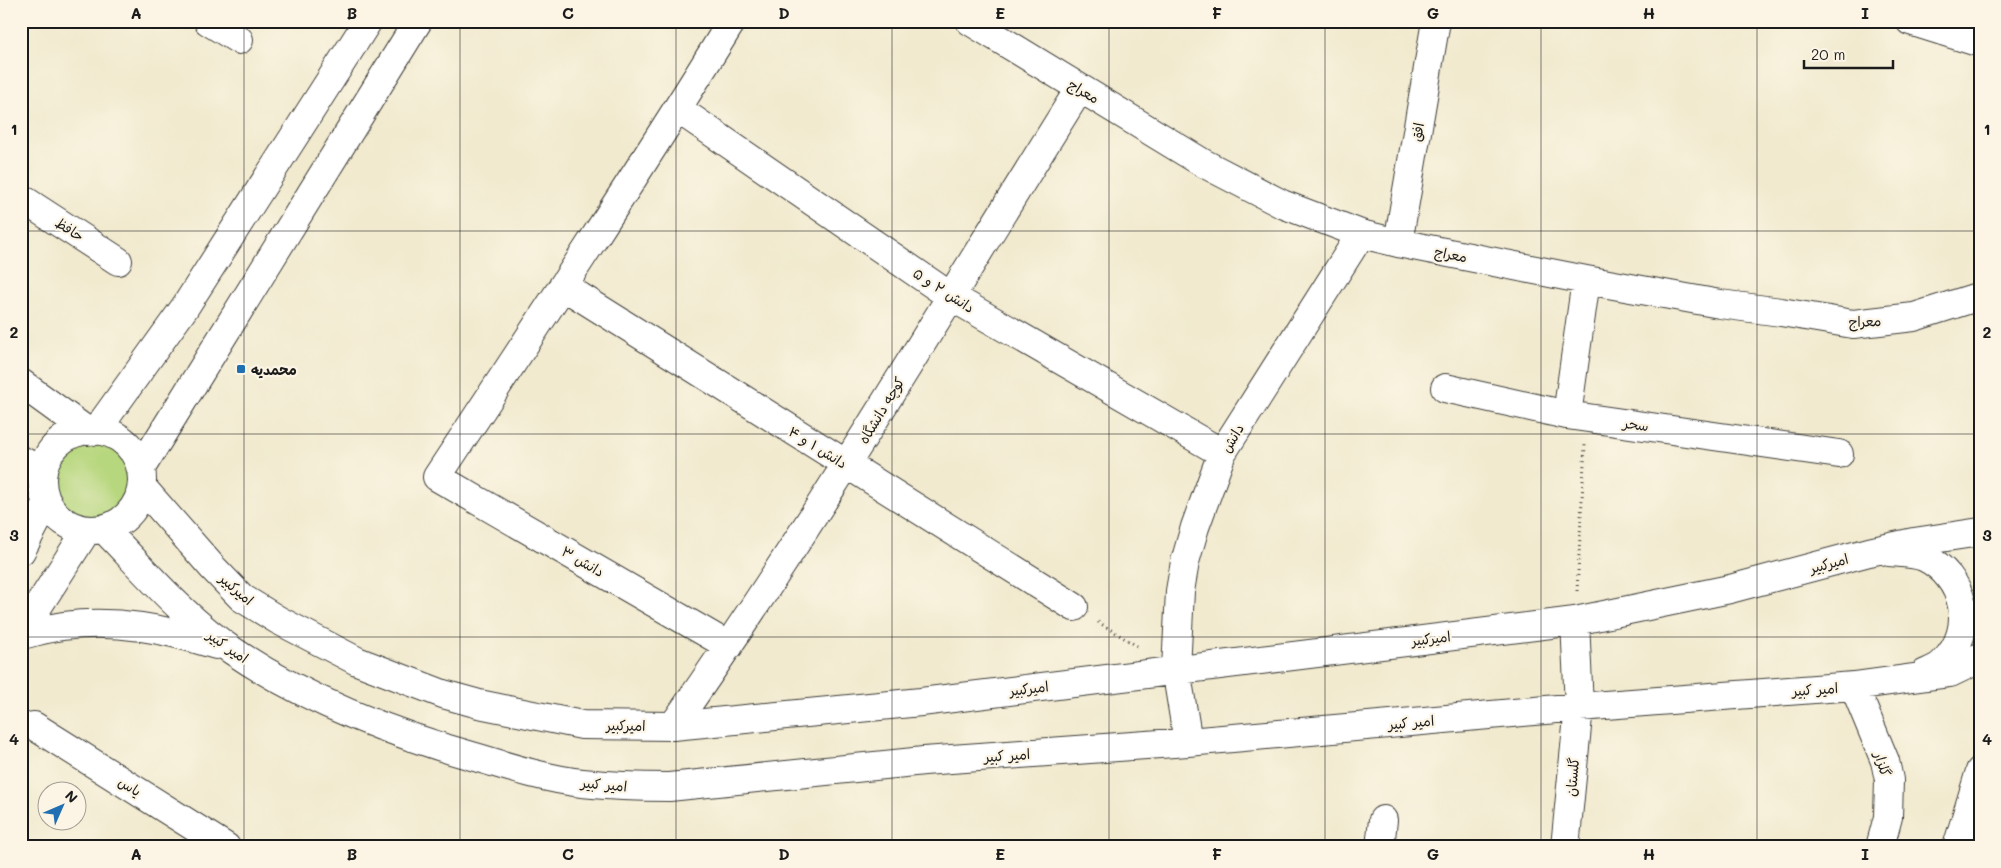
<svg xmlns="http://www.w3.org/2000/svg" width="2001" height="868" font-family="Mali,'Playpen Sans Arabic',sans-serif">
<rect width="100%" height="100%" fill="#fcf5e5"/>
<filter id="ink" filterUnits="userSpaceOnUse"><feTurbulence type="fractalNoise" baseFrequency=".02" numOctaves="2"/><feDisplacementMap in="SourceGraphic" scale="10" xChannelSelector="R" yChannelSelector="G"/><feConvolveMatrix kernelMatrix="1 2 1 2 8 2 1 2 1" color-interpolation-filters="sRGB"/></filter>
<filter id="wash" filterUnits="userSpaceOnUse"><feTurbulence type="fractalNoise" baseFrequency=".0096" numOctaves="4" result="noise"/><feDisplacementMap in="SourceGraphic" scale="20" xChannelSelector="R" yChannelSelector="G"/><feGaussianBlur stdDeviation="1.12" result="paint"/><feColorMatrix in="noise" values="0 0 0 0 0 0 0 0 0 0 0 0 0 0 0 0 0 1.4 0 .05"/><feComposite in="paint" operator="in"/></filter>
<g filter="url(#wash)">
<rect width="100%" height="100%" fill="#f1eacf"/>
<path fill="#b7d77e" stroke="#6a7a4d" d="M53 481a40 40 0 1 1 80 0a40 40 0 1 1-80 0Z"/>
</g>
<g filter="url(#ink)">
<g fill="none" stroke-linecap="round" stroke-linejoin="round">
<defs>
<path id="minor" d="M208,21l31,19
M970,21l233,142 79,41 79,30 37,9 188,37 134,24 61,8 72,12 61,-7 66,-21
M1910,21l70,22
M678,109l272,187 272,157
M21,198l97,63
M1398,243l38,-222
M1586,280l-19,135 272,39
M563,286l511,321
M21,383l66,48
M1445,388l122,27
M42 480a50 50 0 1 1 100 0a50 50 0 1 1-100 0Z
M96,431l89,-124 183,-286
M21,460l22,12
M141,468l277,-447
M142,487l71,81 29,30 36,22 79,41 86,33 36,10 103,21 91,1 248,-24 654,-81 155,-32 139,-37 45,-10 66,-10
M104,529c41,42 80,89 129,122 75,51 163,84 249,108 33,10 66,20 100,24 29,3 58,4 87,4l255,-26 264,-19 391,-35 275,-21 96,-13 23,-11 7,-5
M21,551l26,-49
M1889,552c11,1 25,1 35,5 41,20 53,72 20,105 -5,6 -14,9 -20,12
M21,633l66,-103
M21,635c14,-3 28,-7 42,-9 53,-7 103,3 153,19
M729,646l-292,-169c100,-151 200,-302 295,-456
M1854,686l31,75 4,19 -1,37 -8,30
M34,726l192,121
M673,726c145,-207 273,-424 407,-638
M1188,742l-12,-73 4,-78 5,-29 10,-35 27,-74 139,-219
M1380,847l3,-27
M1565,847l14,-140 -4,-86
M1957,847l23,-76"/>
</defs>
<use href="#minor" stroke="#3c3b37" stroke-width="30"/>
<path stroke="#3c3b37" stroke-width="3" stroke-dasharray="1 4" stroke-linecap="butt" d="M1577,591l8,-146
M1098,622l39,24"/>
<use href="#minor" stroke="#fff" stroke-width="28"/>
</g>
</g>
<path fill="none" stroke="#1c1c1c" stroke-width="1" stroke-opacity="0.55" d="M244,21v826M460,21v826M676,21v826M892,21v826M1109,21v826M1325,21v826M1541,21v826M1757,21v826M21,231h1959M21,434h1959M21,637h1959"/>
<rect fill="#1f6fb2" stroke="#fcf5e5" stroke-width="2" x="236" y="364" width="10" height="10" rx="2.5"/>
<g text-anchor="middle" dominant-baseline="central" stroke-width="4.5" stroke-linejoin="round" paint-order="stroke">
<g font-size="14" fill="#1c1c1c" stroke="#fcf5e5">
<text transform="translate(1084 91) rotate(31)">معراج</text>
<text transform="translate(1417 132) rotate(-80)">افق</text>
<text transform="translate(70 229) rotate(33)">حافظ</text>
<text transform="translate(1451 254) rotate(11)">معراج</text>
<text transform="translate(944 290) rotate(33)">دانش ۲ و ۵</text>
<text transform="translate(1865 321) rotate(-2)">معراج</text>
<text transform="translate(881 410) rotate(-59)">کوچه دانشگاه</text>
<text transform="translate(1636 424) rotate(8)">سحر</text>
<text transform="translate(1232 438) rotate(-59)">دانش</text>
<text transform="translate(818 447) rotate(32)">دانش ۱ و ۴</text>
<text transform="translate(583 561) rotate(30)">دانش ۳</text>
<text transform="translate(1829 563) rotate(-15)">امیرکبیر</text>
<text transform="translate(237 589) rotate(41)">امیرکبیر</text>
<text transform="translate(1431 638) rotate(-7)">امیرکبیر</text>
<text transform="translate(228 646) rotate(35)">امیر کبیر</text>
<text transform="translate(1029 688) rotate(-7)">امیرکبیر</text>
<text transform="translate(1815 689) rotate(-4)">امیر کبیر</text>
<text transform="translate(1411 722) rotate(-5)">امیر کبیر</text>
<text transform="translate(626 725) rotate(1)">امیرکبیر</text>
<text transform="translate(1007 755) rotate(-4)">امیر کبیر</text>
<text transform="translate(1883 764) rotate(73)">گلزار</text>
<text transform="translate(1572 777) rotate(-85)">گلستان</text>
<text transform="translate(604 784) rotate(5)">امیر کبیر</text>
<text transform="translate(130 786) rotate(32)">یاس</text>
</g>
<g font-size="14" font-weight="bold" fill="#1c1c1c" stroke="#fcf5e5" text-anchor="start">
<text x="251" y="369">محمدیه</text>
</g>
</g>
<rect width="2001" height="868" fill="none" stroke="#fcf5e5" stroke-width="55"/>
<g transform="translate(62 806) rotate(45)"><circle r="24" fill="#fcf5e5" stroke="#a29e95"/>
<path d="M0-4L9 19L0 12L-9 19Z" fill="#1f6fb2"/>
<text y="-8" font-size="14" font-weight="bold" text-anchor="middle" fill="#1c1c1c">N</text>
</g>
<path d="M1804 60v8h89v-8" fill="none" stroke="#1c1c1c" stroke-width="2.5"/>
<text x="1811" y="60" font-size="15" fill="#1c1c1c" stroke="#fcf5e5" stroke-width="4" paint-order="stroke">20 m</text>
<rect x="28" y="28" width="1946" height="812" fill="none" stroke="#1c1c1c" stroke-width="2"/>
<g font-size="16" text-anchor="middle" font-weight="bold" fill="#1c1c1c">
<text x="136" y="19">A</text>
<text x="352" y="19">B</text>
<text x="568" y="19">C</text>
<text x="784" y="19">D</text>
<text x="1000" y="19">E</text>
<text x="1217" y="19">F</text>
<text x="1433" y="19">G</text>
<text x="1649" y="19">H</text>
<text x="1865" y="19">I</text>
<text x="14" y="135">1</text>
<text x="1987" y="135">1</text>
<text x="14" y="338">2</text>
<text x="1987" y="338">2</text>
<text x="14" y="541">3</text>
<text x="1987" y="541">3</text>
<text x="14" y="745">4</text>
<text x="1987" y="745">4</text>
<text x="136" y="860">A</text>
<text x="352" y="860">B</text>
<text x="568" y="860">C</text>
<text x="784" y="860">D</text>
<text x="1000" y="860">E</text>
<text x="1217" y="860">F</text>
<text x="1433" y="860">G</text>
<text x="1649" y="860">H</text>
<text x="1865" y="860">I</text>
</g>
</svg>
